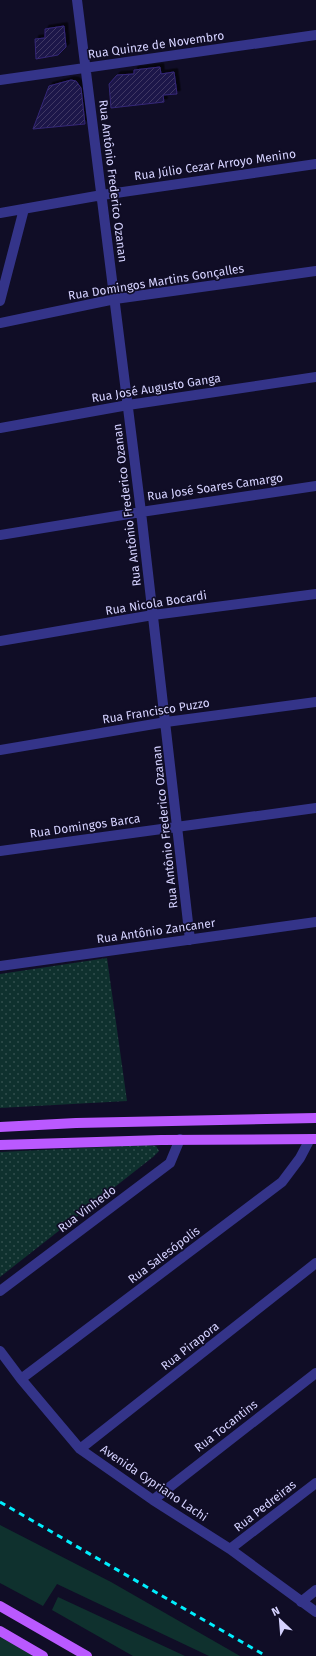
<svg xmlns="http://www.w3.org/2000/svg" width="316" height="1656" font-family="'Fira Sans',sans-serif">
<defs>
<pattern id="park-dots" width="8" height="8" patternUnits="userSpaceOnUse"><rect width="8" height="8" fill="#0f312e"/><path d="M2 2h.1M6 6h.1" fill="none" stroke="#314e4d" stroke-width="1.8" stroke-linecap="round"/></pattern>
<pattern id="building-hatch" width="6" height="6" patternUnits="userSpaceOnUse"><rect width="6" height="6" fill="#1f1749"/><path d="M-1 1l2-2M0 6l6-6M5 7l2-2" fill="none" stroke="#3f3864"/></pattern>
<filter id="shadow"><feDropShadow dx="3.5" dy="-3.5" stdDeviation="0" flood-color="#0009"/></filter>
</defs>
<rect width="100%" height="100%" fill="#100d26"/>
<path fill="#0f312e" d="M0,1525l111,57 129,74h-31l-152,-72 -14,22 -43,-23z
M58,1597l127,59h-52l-81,-46z
M0,1633l35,23h-35z"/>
<path fill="url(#park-dots)" d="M107,958l20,143 -127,7v-134z
M147,1145l9,1 3,5 -6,6 -153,120v-125z"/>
<path fill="url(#building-hatch)" stroke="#342777" filter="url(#shadow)" d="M64,26l2,21 -8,8 -22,4 -1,-20 10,-1v-9z
M160,67l1,7 13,-2 3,22 -14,1 1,7 -53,6 -2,-24 8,-9 17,-1v-4z
M71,80l5,1 5,7 4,36 -52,5 16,-43z"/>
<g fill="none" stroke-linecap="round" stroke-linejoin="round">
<path stroke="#343489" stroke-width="10" d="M77,0l64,512 49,428
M0,80l316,-45
M0,213l102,-18 214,-31
M0,301l24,-92
M0,323l115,-24 201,-28
M0,428l128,-23 188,-28
M0,535l141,-23 175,-26
M0,641l153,-26 163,-21
M0,750l166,-28 150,-20
M0,851l316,-43
M0,966l316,-44
M0,1291l170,-128 10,-24
M0,1351l21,28 59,70 73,51 77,49 86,63
M21,1379l261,-197 18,-24 10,-19
M80,1449l236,-186
M153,1500l163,-127
M230,1549l86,-66
M301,1602l15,-12"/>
<path stroke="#ba59ff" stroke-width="10" d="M0,1127l76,-4 240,-5
M0,1145l161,-5 155,-1
M0,1606l87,50
M0,1631l43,25"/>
<path stroke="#00eefd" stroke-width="3" stroke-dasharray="6 5" stroke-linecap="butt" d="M0,1502l266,154"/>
</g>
<g text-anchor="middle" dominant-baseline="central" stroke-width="3.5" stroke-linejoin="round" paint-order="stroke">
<g font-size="12" fill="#d5d2ff" stroke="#100d26">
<text transform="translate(156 45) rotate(-8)">Rua Quinze de Novembro</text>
<text transform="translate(215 165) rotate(-8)">Rua Júlio Cezar Arroyo Menino</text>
<text transform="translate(113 181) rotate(83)">Rua Antônio Frederico Ozanan</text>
<text transform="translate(156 282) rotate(-9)">Rua Domingos Martins Gonçalles</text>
<text transform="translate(156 388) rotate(-9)">Rua José Augusto Ganga</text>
<text transform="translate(215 487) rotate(-8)">Rua José Soares Camargo</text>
<text transform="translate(127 505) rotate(-97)">Rua Antônio Frederico Ozanan</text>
<text transform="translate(156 603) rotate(-9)">Rua Nicola Bocardi</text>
<text transform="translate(156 711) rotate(-9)">Rua Francisco Puzzo</text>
<text transform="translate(85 826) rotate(-8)">Rua Domingos Barca</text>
<text transform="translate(165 827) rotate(-96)">Rua Antônio Frederico Ozanan</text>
<text transform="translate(156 931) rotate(-8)">Rua Antônio Zancaner</text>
<text transform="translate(87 1209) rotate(-37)">Rua Vinhedo</text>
<text transform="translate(164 1255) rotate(-37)">Rua Salesópolis</text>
<text transform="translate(190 1346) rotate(-38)">Rua Pirapora</text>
<text transform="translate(226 1426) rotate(-38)">Rua Tocantins</text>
<text transform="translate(154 1483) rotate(34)">Avenida Cypriano Lachi</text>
<text transform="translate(265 1506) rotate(-38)">Rua Pedreiras</text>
</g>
</g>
<g transform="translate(280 1620) rotate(334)" stroke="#100d26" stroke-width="3" paint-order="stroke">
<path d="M0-3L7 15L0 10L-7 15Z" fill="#d5d2ff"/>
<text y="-6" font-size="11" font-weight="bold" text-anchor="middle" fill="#d5d2ff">N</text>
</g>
</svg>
